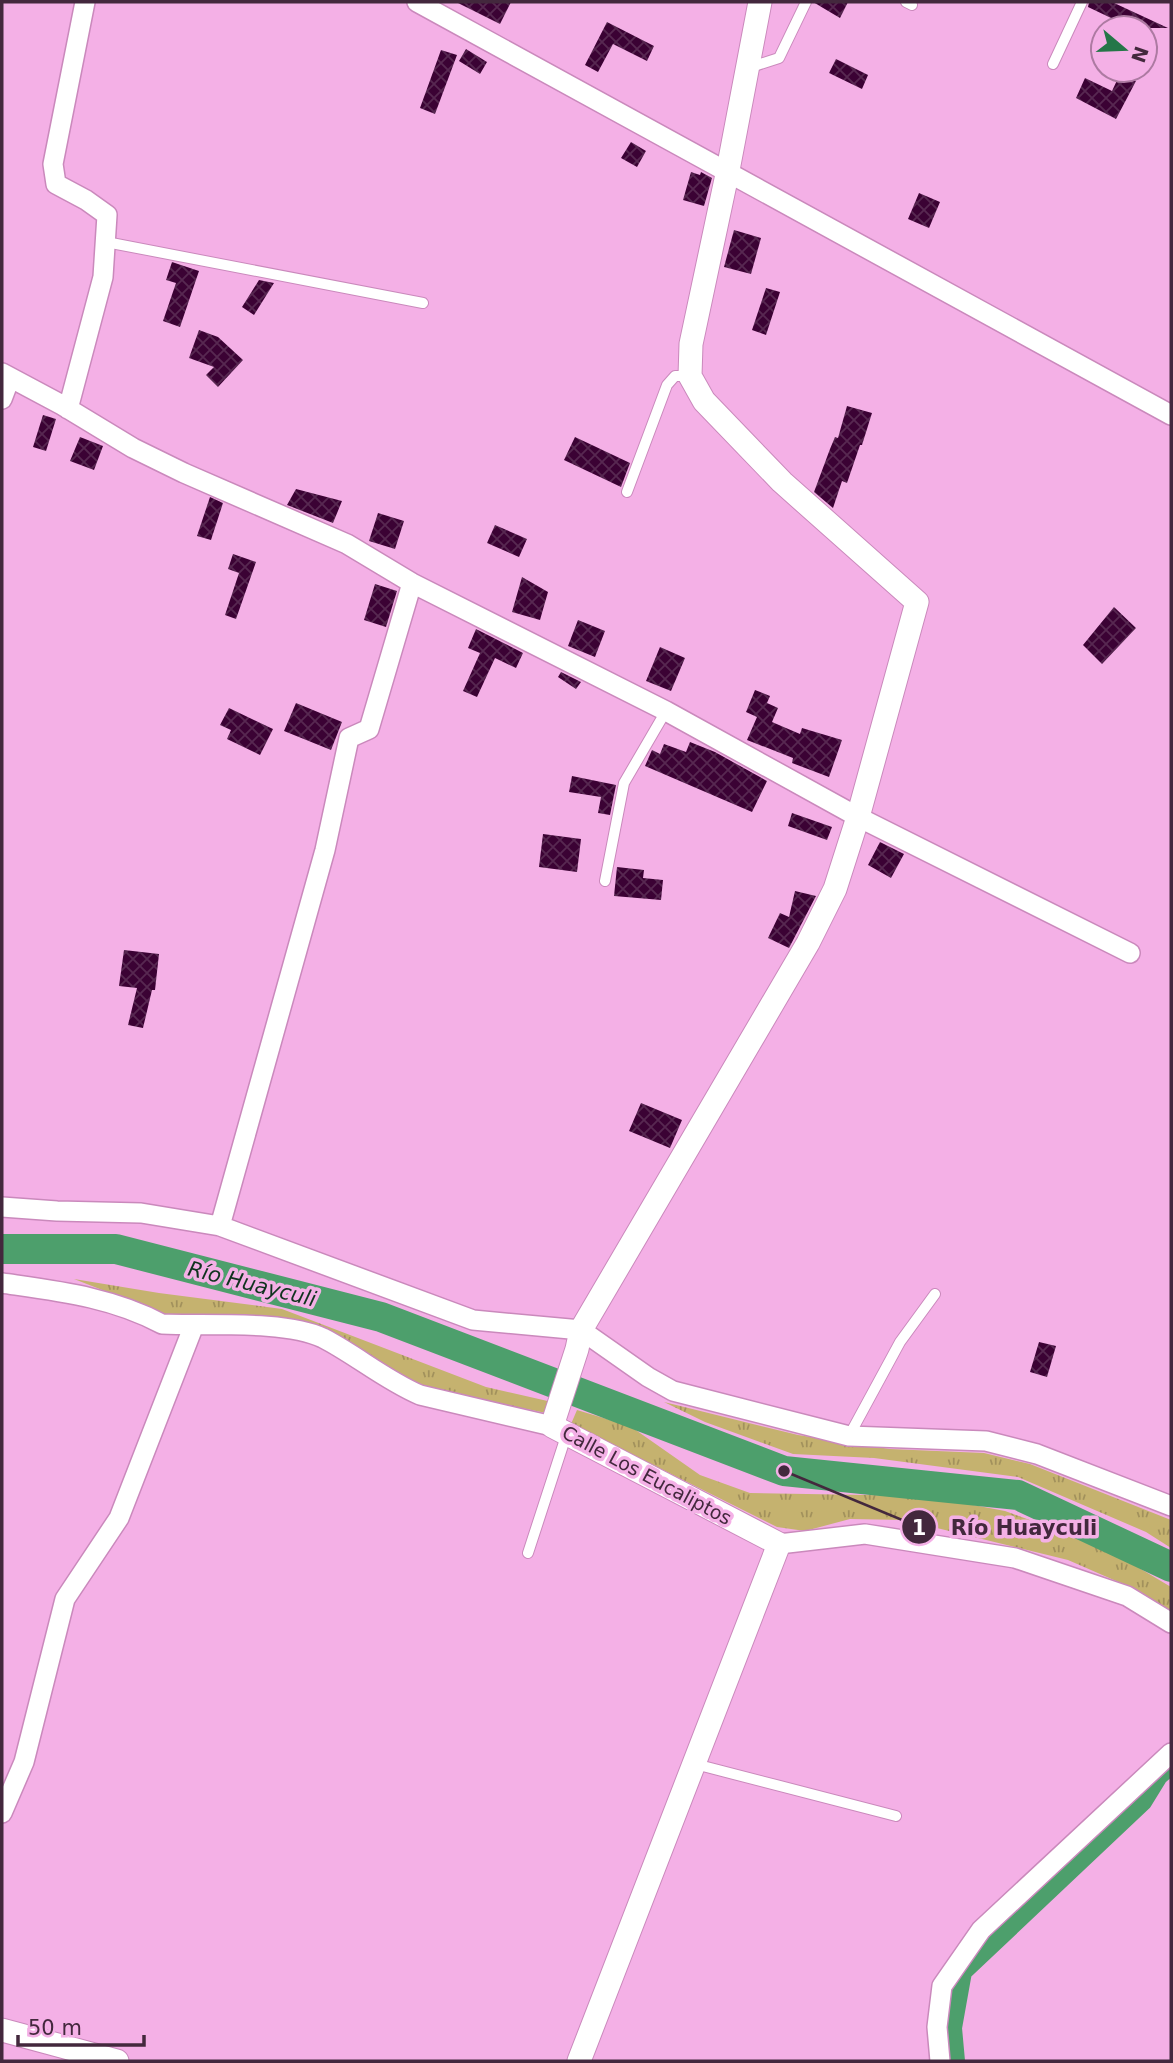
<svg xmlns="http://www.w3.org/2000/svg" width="1173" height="2063" font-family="'DejaVu Sans',sans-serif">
<defs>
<pattern id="grass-tufts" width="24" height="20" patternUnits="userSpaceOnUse" patternTransform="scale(1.75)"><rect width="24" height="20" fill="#c5b26f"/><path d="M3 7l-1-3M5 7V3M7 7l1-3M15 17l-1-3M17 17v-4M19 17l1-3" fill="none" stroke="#a2915c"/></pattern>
<pattern id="building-cross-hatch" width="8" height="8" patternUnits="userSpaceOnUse" patternTransform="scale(1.75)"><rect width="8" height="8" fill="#3b0234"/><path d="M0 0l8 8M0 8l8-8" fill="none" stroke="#572851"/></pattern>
</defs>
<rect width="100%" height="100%" fill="#f4b0e6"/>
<path fill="url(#grass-tufts)" d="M74,1279l85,14 123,16 204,78 66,15 -6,11 -123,-25 -126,-67 -133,-7z
M664,1402l134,33 92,14 94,4 46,11 141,56v28l-25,-16 -128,-55 -144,-19 -81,-4 -88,-32z
M577,1410l53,16 70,49 50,18 176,3 79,15 99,36 67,40v26l-32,-22 -71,-31 -164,-40 -54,-1 -45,12 -28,-4 -206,-103z"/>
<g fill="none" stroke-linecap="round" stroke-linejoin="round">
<path stroke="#4d9f6c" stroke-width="18" d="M956,2061l-3,-33 10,-56 180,-170 16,-26 12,-10"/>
<path stroke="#4d9f6c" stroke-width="30" d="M2,1249h114l265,68 403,154 234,24 153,72"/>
</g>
<path fill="url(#building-cross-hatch)" d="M456,2h55l-11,22z
M813,2h35l-8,16z
M1089,2h23l56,26h-36l-44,-21z
M607,22l47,24 -7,15 -34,-17 -15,28 -13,-7z
M466,49l21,13 -7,12 -21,-13z
M441,50l16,5 -22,59 -15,-6z
M836,59l32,16 -6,14 -33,-16z
M1120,74l16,7 -20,38 -40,-21 9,-20 27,13z
M631,142l15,9 -9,16 -16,-9z
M691,172l9,3 1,-3 11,6 -8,28 -21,-6z
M919,193l21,9 -11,26 -21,-9z
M734,230l27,8 -10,36 -27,-7z
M172,262l27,9 -19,56 -17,-6 13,-38 -10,-3z
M259,280l15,3 -20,32 -12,-8z
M766,288l14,4 -14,43 -14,-5z
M199,330l19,7 25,23 -25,27 -12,-12 8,-8 -25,-9z
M847,406l25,7 -10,32h-2l-13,38 -5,-2 -9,27 -19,-16 16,-43 5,-12 3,1z
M43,415l13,4 -10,32 -13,-4z
M80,437l23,9 -9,24 -24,-9z
M575,437l55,26 -9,24 -57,-27z
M296,489l46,12 -9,22 -46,-18z
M210,497l13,6 -12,37 -14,-4z
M378,513l26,8 -9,28 -26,-8z
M495,525l32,14 -8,18 -32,-14z
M233,554l23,8 -20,57 -11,-4 14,-42 -11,-4z
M522,577l26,15 -8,28 -28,-8z
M375,584l22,7 -11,36 -22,-7z
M1114,607l22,21 -34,36 -19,-19z
M578,620l27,11 -10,26 -27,-11z
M476,629l47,24 -7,15 -21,-10 -18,39 -14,-6 17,-38 -12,-5z
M660,647l25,11 -14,33 -25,-10z
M561,672l20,10 -5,7 -18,-12z
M755,690l15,6 -3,7 11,5 -6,14 28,12 2,-6 40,12 -13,37 -37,-14 1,-5 -46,-18 10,-23 -11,-5z
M296,703l46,19 -11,28 -47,-19z
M229,708l44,21 -13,26 -33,-16 4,-9 -11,-5z
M690,742l25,10 52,29 -15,31 -107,-46 7,-16 8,4 4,-10 22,8z
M572,776l44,9 -6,30 -12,-2 3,-16 -32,-5z
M792,813l40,14 -5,13 -39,-14z
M543,834l38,5 -4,33 -38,-5z
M880,842l24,12 -13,24 -23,-13z
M617,867l27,3 -1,8 20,2 -2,20 -47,-4z
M795,891l21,5 -27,52 -21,-10 12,-25 9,4z
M124,950l35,4 -4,36h-3l-9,38 -15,-3 9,-37 -18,-2z
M641,1103l41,17 -12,28 -41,-17z
M1039,1342l17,4 -9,31 -17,-5z"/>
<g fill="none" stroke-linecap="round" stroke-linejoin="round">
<defs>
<path id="service" d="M906,2l6,3
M1053,64l29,-62
M748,68l31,-10 27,-56
M106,242l317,61
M627,492l40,-107 8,-9h14
M605,881l19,-98 42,-72
M849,1436l51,-94 35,-48
M528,1553l39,-120
M695,1764l201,52"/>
<path id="minor" d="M417,2l754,413
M2,373l60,32 71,43 51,25 163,71 65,39 254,128 192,106 272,136
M2,399l8,-21
M68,409l35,-132 4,-62 -21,-15 -30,-16 -3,-20 32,-162
M2,1207l55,4 84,2 79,13 253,94 108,10 67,47 25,14 176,45 137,5 51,13 134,52
M220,1226l105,-376 24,-112 20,-9 43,-146
M2,1283c55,8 110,14 160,41 43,2 124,-4 161,14 33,17 62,42 97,57l132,31
M779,1544l86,-10 150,24 112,38 44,27
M2,1813l22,-51 41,-163 54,-81 75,-193
M940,2061l-3,-34 5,-41 39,-56 190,-177"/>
<path id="tertiary" d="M2,2030l115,31
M579,2061l200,-517 -227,-118 25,-77 4,-19 227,-387 27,-54 23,-72 59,-215 -135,-120 -78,-81 -14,-25 1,-32 37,-174 32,-168"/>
</defs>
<use href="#service" stroke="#ca89bc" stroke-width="12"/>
<use href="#minor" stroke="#ca89bc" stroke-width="22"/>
<use href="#tertiary" stroke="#ca89bc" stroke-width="25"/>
<use href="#service" stroke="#fff" stroke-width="10"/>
<use href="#minor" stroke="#fff" stroke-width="19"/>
<use href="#tertiary" stroke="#fff" stroke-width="23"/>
</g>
<g text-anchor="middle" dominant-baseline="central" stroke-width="7" stroke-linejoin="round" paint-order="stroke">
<g font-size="19" fill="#43283d" stroke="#f4b0e6">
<text transform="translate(647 1475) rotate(28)">Calle Los Eucaliptos</text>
</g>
<g font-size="21" font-style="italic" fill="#0f331e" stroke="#f4b0e6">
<text transform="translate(252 1284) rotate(14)">Río Huayculi</text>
</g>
</g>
<path fill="none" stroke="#43283d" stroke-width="2.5" d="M784 1471L919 1527"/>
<g fill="#43283d" stroke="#f4b0e6" stroke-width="2.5">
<circle cx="784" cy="1471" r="7"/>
<circle cx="919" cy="1527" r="18"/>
</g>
<g font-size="21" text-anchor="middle" font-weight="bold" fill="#fff">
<text x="919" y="1535">1</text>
</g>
<g font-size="21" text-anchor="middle" font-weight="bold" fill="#43283d" stroke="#f4b0e6" stroke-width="7" stroke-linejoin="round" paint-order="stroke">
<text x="1024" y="1535">Río Huayculi</text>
</g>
<rect width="1173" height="2063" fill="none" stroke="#43283d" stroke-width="7"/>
<g transform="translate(1124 49) rotate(109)"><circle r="33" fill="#f4b0e6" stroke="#ad7aa2" stroke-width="2"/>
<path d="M0-5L12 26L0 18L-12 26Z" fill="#257648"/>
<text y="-10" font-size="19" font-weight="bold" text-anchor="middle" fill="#43283d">N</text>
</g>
<path d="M18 2035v10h126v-10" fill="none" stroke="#43283d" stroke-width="3.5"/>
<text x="28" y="2035" font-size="21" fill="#43283d" stroke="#f4b0e6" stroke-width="5" paint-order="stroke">50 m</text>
</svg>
